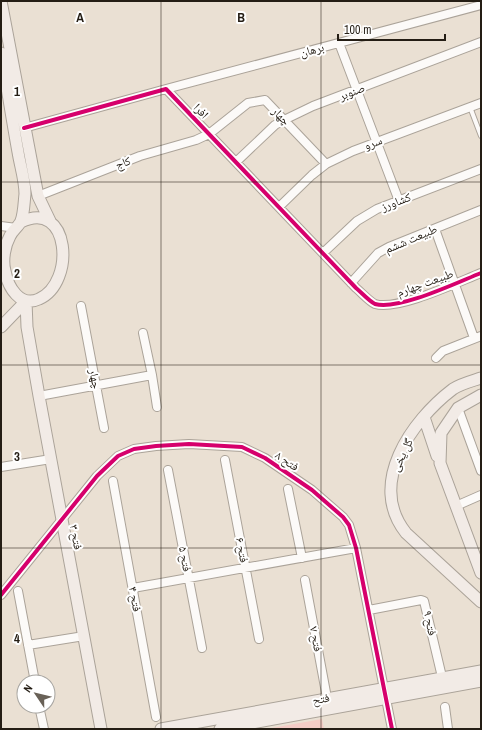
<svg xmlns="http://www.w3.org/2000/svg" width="482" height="730" font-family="'Archivo Narrow','Noto Naskh Arabic',sans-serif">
<rect width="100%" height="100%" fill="#eae0d3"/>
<path fill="#f4ccc6" d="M322,719l2,10h-58z"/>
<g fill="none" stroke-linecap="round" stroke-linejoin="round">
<defs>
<path id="lane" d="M470,107l11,29"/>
<path id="street" d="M339,43l60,158
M166,89l315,-84
M24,128l142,-39 190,199c6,5 13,13 19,16 23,7 83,-22 106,-31
M236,162l39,-37 9,-5 29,-14 168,-64
M38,196l102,-40 56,-16 13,-6 39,-31 17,-3 61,64
M279,207l33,-32 14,-11 27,-13 128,-48
M1,226l15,2
M435,229l39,109
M323,253l34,-32 20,-12 104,-40
M351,283l27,-30 11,-6 92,-37
M81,306l23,122
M436,358l7,-7 38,-15
M152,375l5,32
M39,396l113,-21 -9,-42
M458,408l23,63
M225,460l34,179
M1,467l50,-8
M168,470l34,178
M113,481l43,236
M288,489l14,69
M456,506l25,-11
M305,580l22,118
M133,588l223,-40
M18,591l17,91
M1,595l96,-119 21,-20 16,-7 22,-3 33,-2 53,3 23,11 47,32 31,27 6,8 7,23 36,181
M369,610l52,-10 3,1 18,76
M28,645l56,-9
M39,706l5,23
M445,707l3,22"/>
<path id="secondary" d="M1,1l37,195 12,25
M1,53c6,33 11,66 17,99 2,13 7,28 7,42 -1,8 -1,19 -4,27 -2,5 -8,9 -11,15 -5,9 -8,24 -5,35 3,16 15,37 34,28 37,-16 31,-101 -18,-77
M26,301l1,26 12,69 62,333
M1,327l25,-26
M481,378c-9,3 -21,6 -28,11 -42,32 -86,95 -47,144l75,69
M481,395l-23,13 -17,25 -1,30 41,110
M424,417l13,39
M161,729l320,-58
M220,729l261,-48"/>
</defs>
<use href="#lane" stroke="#aba399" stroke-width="6"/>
<use href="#street" stroke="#aba399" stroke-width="10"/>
<use href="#secondary" stroke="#aba399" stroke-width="13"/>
<use href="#lane" stroke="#fcfaf8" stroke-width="4"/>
<use href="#street" stroke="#fcfaf8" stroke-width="8"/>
<use href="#secondary" stroke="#f2ebe6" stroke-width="11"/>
<defs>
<path id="cycleway" d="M24,128l142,-39 190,199c6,5 13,13 19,16 23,7 83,-22 106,-31
M1,595l96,-119 21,-20 16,-7 22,-3 33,-2 53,3 23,11 47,32 31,27 6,8 7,23 36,181"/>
</defs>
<use href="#cycleway" stroke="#fff" stroke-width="6"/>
<use href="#cycleway" stroke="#d6006c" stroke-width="4"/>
</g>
<path fill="none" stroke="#241d14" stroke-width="1" stroke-opacity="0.55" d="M161,1v728M321,1v728M1,182h480M1,365h480M1,548h480"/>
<g text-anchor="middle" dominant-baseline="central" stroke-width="4" stroke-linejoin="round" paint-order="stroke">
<g font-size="12" fill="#241d14" stroke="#fff">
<text transform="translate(312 50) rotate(-15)">برهان</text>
<text transform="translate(352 92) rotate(-21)">صنوبر</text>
<text transform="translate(201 111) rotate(46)">افرا</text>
<text transform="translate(281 116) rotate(46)">چهار</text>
<text transform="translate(373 143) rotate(-21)">سرو</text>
<text transform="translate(123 163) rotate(-21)">کاج</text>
<text transform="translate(396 202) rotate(-21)">کشاورز</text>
<text transform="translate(411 239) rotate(-23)">طبیعت ششم</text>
<text transform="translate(425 283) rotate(-20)">طبیعت چهارم</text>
<text transform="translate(95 379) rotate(79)">چهار</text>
<text transform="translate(402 455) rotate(-64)">گل یخی</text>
<text transform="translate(287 461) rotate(34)">فتح ۸</text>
<text transform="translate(76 537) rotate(80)">فتح ۳</text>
<text transform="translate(242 550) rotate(79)">فتح ۶</text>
<text transform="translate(185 559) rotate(79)">فتح ۵</text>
<text transform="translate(135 599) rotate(80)">فتح ۴</text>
<text transform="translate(430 623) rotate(78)">فتح ۹</text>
<text transform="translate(316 639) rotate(79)">فتح ۷</text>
<text transform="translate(321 699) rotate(-11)">فتح</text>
</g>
</g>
<g font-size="13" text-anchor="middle" font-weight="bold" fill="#241d14" stroke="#fff" stroke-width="4" stroke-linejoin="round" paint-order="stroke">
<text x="80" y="22">A</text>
<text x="241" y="22">B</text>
<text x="17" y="96">1</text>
<text x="17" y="278">2</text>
<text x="17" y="461">3</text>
<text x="17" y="643">4</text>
</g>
<rect width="482" height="730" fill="none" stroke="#241d14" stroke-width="4"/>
<g transform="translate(36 694) rotate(305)"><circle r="19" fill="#ffffff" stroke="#a7a5a1"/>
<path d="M0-3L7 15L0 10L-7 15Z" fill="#696157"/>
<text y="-6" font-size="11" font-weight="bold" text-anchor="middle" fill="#241d14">N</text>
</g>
<path d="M338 34v6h107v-6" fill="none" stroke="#241d14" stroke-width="2"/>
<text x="344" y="34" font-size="12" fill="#241d14" stroke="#ffffff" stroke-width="3" paint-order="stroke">100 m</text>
</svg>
